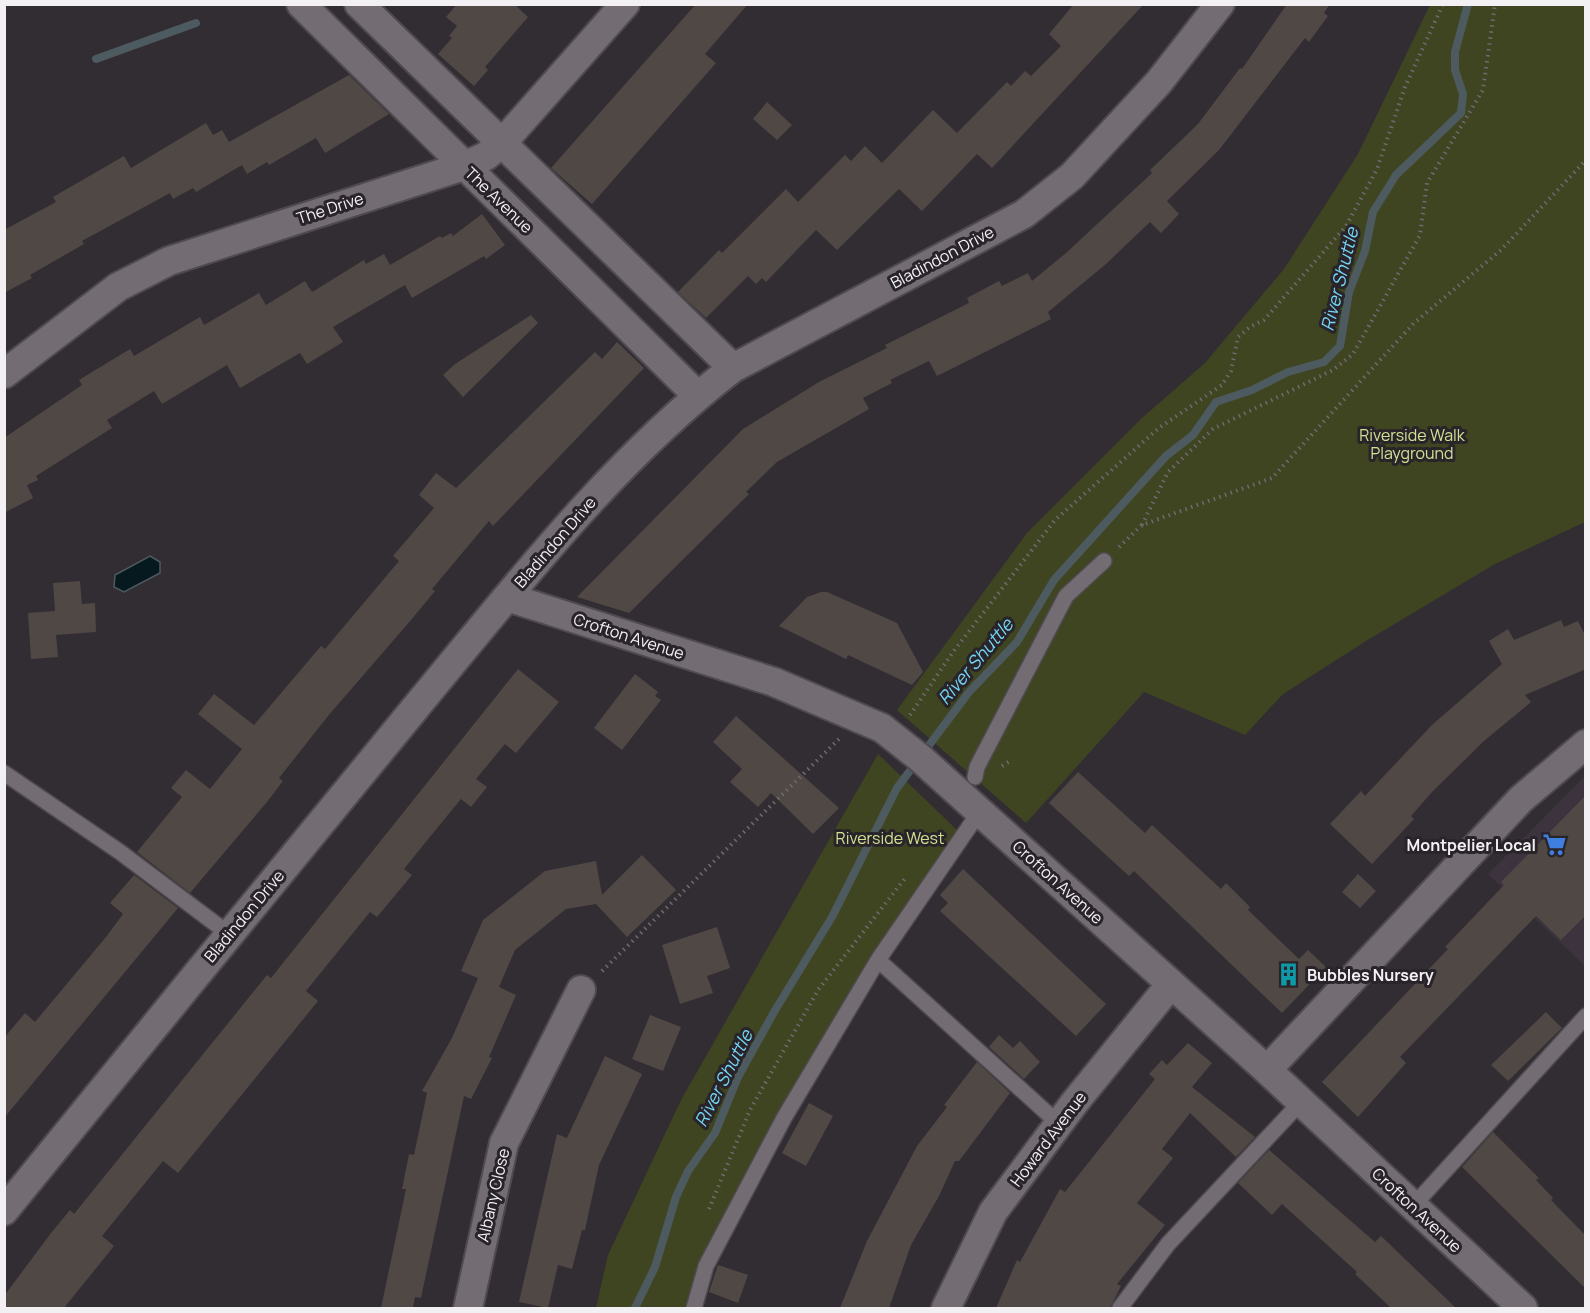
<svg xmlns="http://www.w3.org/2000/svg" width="1590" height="1313" font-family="Manrope,sans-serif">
<rect width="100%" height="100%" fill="#322d33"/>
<path fill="#3d333e" d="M1585,776v190l-97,-92z"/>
<path fill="#3f4521" d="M1430,5h155v517l-90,42 -129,77 -83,53 -38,41 -101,-43 -118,131 -129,-113 130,-177 115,-115 63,-55 79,-94 74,-115z
M878,754l79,76 -89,130 -105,181 -52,99 -25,68h-90l12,-53 73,-155z"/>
<path fill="#06191f" stroke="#4d5a5f" stroke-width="1.5" d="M150,556l10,6v11l-36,19 -10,-5 1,-12z"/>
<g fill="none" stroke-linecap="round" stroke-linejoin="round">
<path stroke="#4d5a5f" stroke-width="8" d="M96,59l100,-36
M635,1308l20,-41 21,-70 12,-26 27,-38 23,-56 36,-65 58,-95 65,-129 72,-96 48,-50 37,-62 112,-124 27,-21 23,-33 36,-12 36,-18 36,-10 16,-16 9,-54 16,-41 8,-39 23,-37 65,-62 2,-19 -8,-24v-18l13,-48"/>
</g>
<path fill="#504845" d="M457,4h57l14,13 -43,50 3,3 -14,16 -36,-32 14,-16 -3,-2 8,-10 -11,-9z
M696,4h52l-43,50 11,9 -124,141 -41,-36z
M1074,4h70l-152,164 -15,-14 -55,57 -23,-22 -62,61 -21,-20 -50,52 -4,-4 -6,6 -8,-8 -42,42 -28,-26 41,-42 3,3 64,-64 12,13 47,-47 6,6 14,-15 17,17 51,-53 24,23 50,-51 4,4 14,-15 6,5 30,-30 -12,-12z
M1287,4h43l-6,9 4,3 -19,26 -4,-4 -86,112 -52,51 12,13 -18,19 -11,-11 -44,42 -58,48 3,7 -114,57 -8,-15 -39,19 2,3 -29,15 6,11 -92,53 -31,30 3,2 -120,119 -52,-16 166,-168 76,-47 68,-34 -2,-3 84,-42 -2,-5 32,-17 3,5 26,-13 4,8 34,-28 86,-80 -2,-3 48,-46 42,-56 2,1z
M349,75l40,39 -64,39 -9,-15 -47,27 -2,-3 -20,12 -5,-9 -46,27 -3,-4 -20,11 -3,-6 -88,48 2,3 -54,31 2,3 -28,15v-63l52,-28 -3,-5 71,-41 7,12 75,-45 7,12 9,-5 7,12z
M767,102l25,23 -15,15 -24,-21z
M482,214l23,31 -19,14 -2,-3 -72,42 -7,-13 -72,42 10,15 -36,22 -7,-11 -60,35 -13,-23 -65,39 -8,-13 -47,29 5,8 -76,48 2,4 -11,5 6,13 -29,15v-75l78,-53 -3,-5 51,-31 4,7 66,-39 4,8 55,-32 7,12 39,-24 7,11 52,-32 2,4 18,-10 6,11 50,-29 2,2 9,-5 2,3z
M531,315l7,8 -75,74 -20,-22 12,-11z
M617,342l27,26 -151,158 -4,-5 -57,68 3,2 -24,29 -83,96 -49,62 4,3 -16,21 -77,91 -53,-41 45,-55 -11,-9 15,-18 24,19 32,-40 -44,-35 16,-20 40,31 67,-79 4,3 74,-88 -6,-5 41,-48 -15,-13 17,-22 20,15 139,-136 7,7z
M80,581l2,23 13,-1 1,29 -40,3 2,22 -27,2 -3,-46 27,-2 -2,-28z
M821,592h6l70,31 26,49 -11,13 -64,-30 -2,4 -67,-33 28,-29z
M1561,620l3,7 14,-6 8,16v32l-61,26 6,7 -47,39 -52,51 -21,24 3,3 -42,45 -42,-40 31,-33 4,5 67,-71 70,-61 -13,-23 19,-12 6,11z
M518,669l41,33 -43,51 -11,-9 -29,35 11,8 -16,20 -10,-8 -32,39 -25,31 8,6 -35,42 -7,-5 -64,79 12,10 -140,172 -15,-12 -61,75 12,10 -50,62h-60v-12l47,-63 19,-23 4,4 193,-239 4,3z
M635,674l23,18 -3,4 6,4 -39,50 -28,-22z
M736,716l103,92 -26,26 -42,-41 -13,14 -28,-25 12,-13 -29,-27z
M1078,772l67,61 7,-8 69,64 5,-6 24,24 -2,3 51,49 9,-9 18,17 -44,46 -148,-142 -5,5 -80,-73z
M1586,795v120l-25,25 -25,-24 -136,141 6,6 -48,54 -36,-35 126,-133 -3,-2 59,-62 -3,-3z
M642,855l34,35 -49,47 -31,-33 -30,5 -51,41 -16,37 17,8 -27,62 3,1 -21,41 -7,-3 -43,202 -6,-1 -2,11h-32l25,-119h-4l7,-35 5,1 13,-62 -5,-2 30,-53 26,-60 -17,-7 22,-51 62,-49 51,-10 6,34z
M963,869l143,135 -30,32 -136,-125 8,-8 -8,-8z
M1358,874l18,17 -16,17 -18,-16z
M134,875l44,33 -174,210v-80l21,-25 10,9 71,-85 17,-23 -13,-11z
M717,927l13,41 -23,8 6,17 -33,11 -18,-59z
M1546,1012l16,16 -54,53 -17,-16z
M650,1015l31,12 -18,44 -31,-12z
M999,1035l14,13 7,-7 20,21 -16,17 -35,-32z
M1188,1043l24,20 -20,24 63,50 -19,20 -46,-44 -28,36 11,9 -36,45 28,22 -48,59 4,2 -11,22h-114l21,-48 3,2 40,-73 5,3 90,-113 -6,-5 13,-14 5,5z
M605,1056l37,18 -43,91 -14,65h-3l-10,39 -14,-4 -10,43 -29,-6 38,-168 10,4z
M977,1062l33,31 -51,68h-4l-16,35 -28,49 -22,63h-49l27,-67 50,-95 30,-39 -3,-2z
M809,1103l24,13 -27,50 -24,-13z
M1493,1132l46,46 -3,2 17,18 -2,2 35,36v53l-124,-122z
M1269,1150l106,92 6,-6 75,72h-65l-36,-34 2,-2 -75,-68 -10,11 -34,-32z
M718,1265l30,10 -10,28 -29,-11z"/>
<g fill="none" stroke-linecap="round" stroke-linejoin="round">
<defs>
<path id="service" d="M4,773l116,79 109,82
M975,777l2,-10 89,-171 38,-35
M878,960l180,163
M1413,1206l173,-190
M694,1308l12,-42 78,-148 94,-158 102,-149
M1120,1308l48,-64 133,-142"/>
<path id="minor" d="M301,4l396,391
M359,4l374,364
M4,374l114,-87 51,-26 295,-95 22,-10 17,-14 122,-138
M507,597l267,85 108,46 38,30 347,312 256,238
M1267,1070l254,-271 65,-55
M4,1211c137,-168 274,-337 412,-504 99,-119 194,-244 317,-339l291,-154 48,-38 87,-94 61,-78
M468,1308l36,-165 77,-153
M946,1308l47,-96 82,-110 96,-118"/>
</defs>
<use href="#service" stroke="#4e4a4f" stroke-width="18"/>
<use href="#minor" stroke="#4e4a4f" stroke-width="32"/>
<path stroke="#6f6a70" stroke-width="4" stroke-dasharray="1.5 4.5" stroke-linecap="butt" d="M1142,525l26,-53 45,-43 120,-59 20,-16 67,-119 7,-52 56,-93 12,-86
M1119,547l23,-22 130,-47 142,-155 87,-73 85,-90
M910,715l43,-63 102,-132 104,-92 63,-43 9,-14 7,-34 12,-10 14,-7 82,-94 31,-57 28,-82 38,-83
M1002,766l8,-5
M602,971l237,-232
M709,1209l41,-99 68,-120 88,-113"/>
<use href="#service" stroke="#736d73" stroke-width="15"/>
<use href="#minor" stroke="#736d73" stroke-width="28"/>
</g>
<defs>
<symbol id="supermarket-bare" viewBox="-9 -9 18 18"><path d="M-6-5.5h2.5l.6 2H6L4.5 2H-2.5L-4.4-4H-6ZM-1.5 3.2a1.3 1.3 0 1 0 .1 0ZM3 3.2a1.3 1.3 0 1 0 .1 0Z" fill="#3f7fe0" stroke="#282429" stroke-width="2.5" paint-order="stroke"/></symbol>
<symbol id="building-bare" viewBox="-9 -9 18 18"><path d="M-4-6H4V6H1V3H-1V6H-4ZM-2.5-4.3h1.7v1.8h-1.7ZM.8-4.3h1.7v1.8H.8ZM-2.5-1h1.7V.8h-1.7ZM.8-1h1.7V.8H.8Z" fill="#0f9aa8" stroke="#282429" stroke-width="2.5" paint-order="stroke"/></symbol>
</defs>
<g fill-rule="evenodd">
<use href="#supermarket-bare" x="1538" y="828" width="33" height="33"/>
<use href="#building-bare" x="1272" y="958" width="33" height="33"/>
</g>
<g text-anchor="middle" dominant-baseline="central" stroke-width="6" stroke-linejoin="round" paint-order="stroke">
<g font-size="16" fill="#f3f0f4" stroke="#282429">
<text transform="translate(499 200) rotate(44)">The Avenue</text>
<text transform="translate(330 208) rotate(-18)">The Drive</text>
<text transform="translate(942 257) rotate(-28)">Bladindon Drive</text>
<text transform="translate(555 542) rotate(-49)">Bladindon Drive</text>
<text transform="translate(629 636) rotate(18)">Crofton Avenue</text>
<text transform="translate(1058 882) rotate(42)">Crofton Avenue</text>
<text transform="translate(244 916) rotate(-50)">Bladindon Drive</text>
<text transform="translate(1048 1139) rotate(-53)">Howard Avenue</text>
<text transform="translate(493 1195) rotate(-77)">Albany Close</text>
<text transform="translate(1417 1210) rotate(43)">Crofton Avenue</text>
</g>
<g font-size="16" fill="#d2e092" stroke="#282429">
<text x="1412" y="435">Riverside Walk<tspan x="1412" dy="18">Playground</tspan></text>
<text x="890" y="838">Riverside West</text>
</g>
<g font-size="16" font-weight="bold" fill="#f3f0f4" stroke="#282429" text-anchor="end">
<text x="1536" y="845">Montpelier Local</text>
<text x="1307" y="975" text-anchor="start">Bubbles Nursery</text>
</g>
<g font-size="18" font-style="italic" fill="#74d5f5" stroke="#282429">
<text transform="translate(1339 279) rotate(-76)">River Shuttle</text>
<text transform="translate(975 661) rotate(-50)">River Shuttle</text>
<text transform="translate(723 1078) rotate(-63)">River Shuttle</text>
</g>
</g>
<rect width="1590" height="1313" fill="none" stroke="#f3f0f4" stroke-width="12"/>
</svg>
